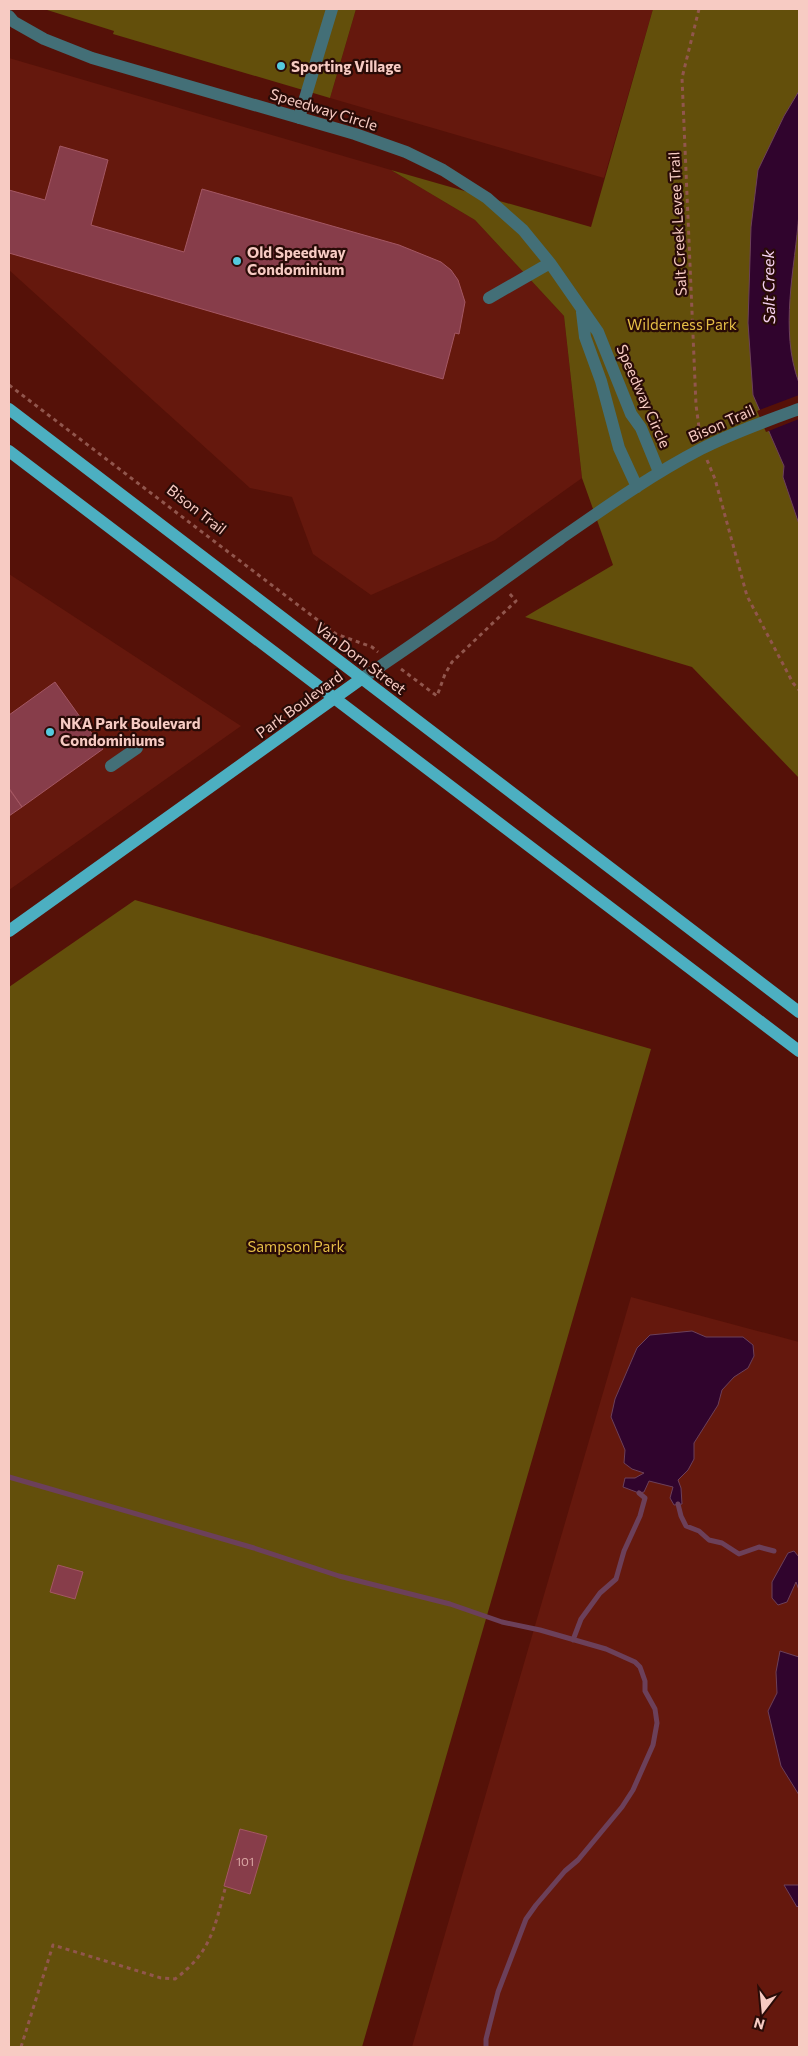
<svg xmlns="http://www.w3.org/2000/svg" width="808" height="2056" font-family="Commissioner,sans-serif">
<rect width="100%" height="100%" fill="#551108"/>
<path fill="#65180d" d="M356,9h297l-49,169 -274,-80z
M9,58l382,112 84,50 89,96 18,162 -87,62 -124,55 -58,-41 -21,-57 -42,-9 -241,-218z
M9,574l232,152 -232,164z
M631,1297l168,45v705h-387z"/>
<path fill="#634f0b" d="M44,9h312l-26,89 -217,-64 1,-3z
M653,9h146v769l-107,-111 -167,-50 88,-52 -31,-87 -18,-162 -89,-96 -84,-50 200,57z
M135,900l516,149 -289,998h-353v-1060z"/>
<path fill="#30042d" stroke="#6c405a" d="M799,91c0,41 3,82 0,122 -4,56 -20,116 0,170v141l-16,-47 1,-11 -31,-71 -5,-72 3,-96 7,-57 26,-54z
M692,1331l14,6h37l10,8 1,11 -6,12 -14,9 -12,13 -4,15 -24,38v16l-6,11 -10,10 3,8 1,16 -8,1 -4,-7 3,-11 -24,-6 -5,11 -5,1 -16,-6 2,-9h10l9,-5 -12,-4 -8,-6 1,-13 -14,-33 4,-18 22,-51 13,-13z
M794,1551l5,6v33l-3,-8 -9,20 -9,3 -6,-7v-16l16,-29z
M780,1651l19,6v138l-18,-29 -13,-55 9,-18 -1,-21z
M784,1885h15v20l-2,2z"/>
<path fill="#551108" d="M799,395v24l-33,13 -9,-21z"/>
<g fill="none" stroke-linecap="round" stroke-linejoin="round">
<path stroke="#6c405a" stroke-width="5" d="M9,1477l245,71 85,28 111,28 52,18 38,8 66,19 29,13 5,5 5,14v10l10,18 2,14 -4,22 -20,45 -11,17 -44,53 -13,11 -29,34 -10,14 -28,73 -12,47v8
M678,1504l3,12 5,10 13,5 10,9 13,3 17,11 20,-7 15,4
M573,1640l8,-21 19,-26 16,-14 8,-28 16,-35 5,-18 -6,-5"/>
</g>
<path fill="#873d4a" stroke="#a45763" d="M60,146l48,14 -17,65 93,27 18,-63 197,56 42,17 10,8 7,10 7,22 -6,32 -4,-1 -12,46 -434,-126v-63l36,10z
M55,682l48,67 -81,58 -13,-19v-73z
M9,789l13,18 -13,9z
M58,1565l25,7 -8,27 -25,-7z
M240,1829l27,7 -17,58 -26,-8z"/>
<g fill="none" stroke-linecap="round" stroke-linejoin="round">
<path stroke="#91564d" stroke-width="3" stroke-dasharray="4 4" stroke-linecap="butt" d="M699,9l-17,69 14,327 4,30
M9,385l327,249 36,13 6,5
M707,460l8,19 32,117 46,87 6,7
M401,669l36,27 8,-22 7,-12 64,-61 -7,-8
M21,2047l32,-102 108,33 14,1c36,-27 39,-50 50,-90"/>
<path stroke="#436f77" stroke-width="12" d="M9,16l5,6 30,17 48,19 263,76 51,18 37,18 44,28 36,32 27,33 48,69 33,82 10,14 18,44
M299,118l33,-109
M489,298l61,-35
M582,312l3,25 16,44 18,67 18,39
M361,679c68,-44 133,-93 199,-140 46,-32 91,-64 141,-90 31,-16 65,-28 98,-40
M111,766l26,-18"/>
<path stroke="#4cafc1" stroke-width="12" d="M9,409l790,603
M9,451l790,600
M9,931l352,-252"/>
</g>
<g fill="#55cade" stroke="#290b07" stroke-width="2">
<circle cx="281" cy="66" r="5"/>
<circle cx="237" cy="261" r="5"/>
<circle cx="50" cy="732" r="5"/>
</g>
<g text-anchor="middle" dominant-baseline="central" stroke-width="4.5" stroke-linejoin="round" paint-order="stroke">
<g font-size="12" fill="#dba8a5">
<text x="245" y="1861">101</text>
</g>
<g font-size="15" font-weight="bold" fill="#f7cbc3" stroke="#290b07" text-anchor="start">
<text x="291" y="66">Sporting Village</text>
<text x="247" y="252">Old Speedway<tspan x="247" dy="17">Condominium</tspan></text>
<text x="60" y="723">NKA Park Boulevard<tspan x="60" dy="17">Condominiums</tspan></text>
</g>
<g font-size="15" fill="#f7cbc3" stroke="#290b07">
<text transform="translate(324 109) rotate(17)">Speedway Circle</text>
<text transform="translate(677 224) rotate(-93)">Salt Creek Levee Trail</text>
<text transform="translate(644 396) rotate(66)">Speedway Circle</text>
<text transform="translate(721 423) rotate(-24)">Bison Trail</text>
<text transform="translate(197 509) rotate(38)">Bison Trail</text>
<text transform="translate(361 658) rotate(37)">Van Dorn Street</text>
<text transform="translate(299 704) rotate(-36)">Park Boulevard</text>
</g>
<g font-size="15" fill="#e5be46" stroke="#290b07">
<text x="682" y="324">Wilderness Park</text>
<text x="296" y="1246">Sampson Park</text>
</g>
<g font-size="16" font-style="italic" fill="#f5d1f0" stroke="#290b07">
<text transform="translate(768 287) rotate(-91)">Salt Creek</text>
</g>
</g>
<rect width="808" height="2056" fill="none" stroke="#f7cbc3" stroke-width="20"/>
<g transform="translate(763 2011) rotate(196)" stroke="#290b07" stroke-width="4" paint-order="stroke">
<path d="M0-4L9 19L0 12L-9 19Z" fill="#f7cbc3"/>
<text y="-8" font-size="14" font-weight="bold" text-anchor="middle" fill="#f7cbc3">N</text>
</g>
</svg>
